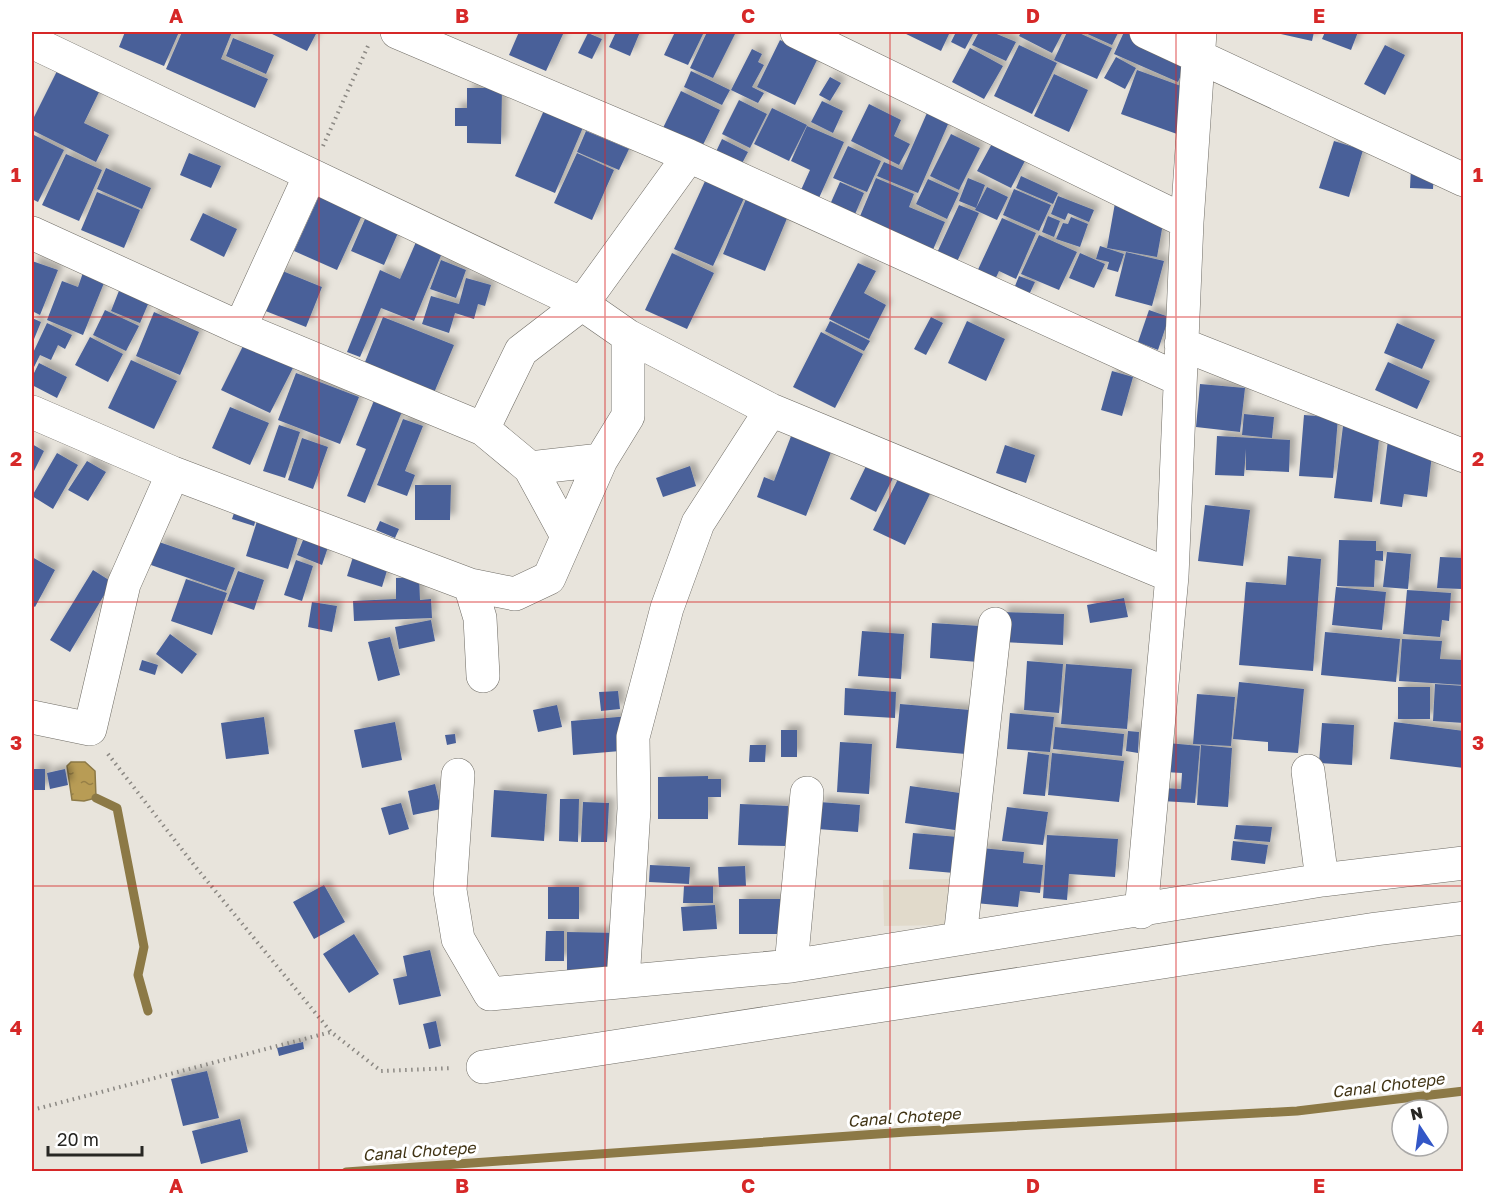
<svg xmlns="http://www.w3.org/2000/svg" width="1495" height="1203" font-family="'Golos Text',sans-serif">
<defs>
<pattern id="water-ripples" width="26" height="14" patternUnits="userSpaceOnUse" patternTransform="scale(1.5)"><rect width="26" height="14" fill="#b89c55"/><path d="M2 4q2-2 4 0t4 0M15 11q2-2 4 0t4 0" fill="none" stroke="#967f46"/></pattern>
<filter id="shadow"><feDropShadow dx="5.5" dy="-5.5" stdDeviation="3" flood-color="#0004"/></filter>
</defs>
<rect width="100%" height="100%" fill="#e8e4dc"/>
<path fill="#e1dacb" d="M949,879l1,46 -66,1 -1,-46z"/>
<path fill="url(#water-ripples)" stroke="#8c7946" stroke-width="1.5" d="M71,762h14l10,9 1,27 -12,3 -12,-1 -5,-34z"/>
<g fill="none" stroke-linecap="round" stroke-linejoin="round">
<path stroke="#8c7946" stroke-width="9" d="M96,798l21,10 27,139 -6,28 10,36
M346,1172l560,-40 391,-21 167,-20"/>
</g>
<path fill="#496099" filter="url(#shadow)" d="M125,32h54l-15,34 -45,-19z
M182,32h50l-11,27 47,20 -13,29 -89,-39z
M268,32h49l-10,19z
M519,32h45l-18,39 -37,-16z
M616,32h24l-10,24 -21,-9z
M675,32h29l-16,33 -24,-10z
M707,32h29l-23,46 -23,-10z
M902,32h48l-9,19z
M956,32h18l-9,17 -14,-7z
M979,32h13l24,10 -10,19 -34,-16z
M1021,32h42l-11,21 -33,-17z
M1067,32h10l35,16 -15,31 -43,-19z
M1083,32h32l3,1 -6,12z
M1124,32h11l55,23 -12,27 -64,-28z
M1272,32h42l-2,9z
M1325,32h33l-7,18 -29,-11z
M588,33l14,6 -10,20 -14,-6z
M233,38l41,17 -8,19 -40,-18z
M780,40l38,18 -23,47 -38,-18z
M1019,45l38,18 -25,51 -38,-18z
M1385,45l20,10 -20,40 -21,-11z
M970,48l33,18 -19,33 -32,-17z
M752,49l10,5 -4,8 6,3 -12,22 12,6 -6,10 -27,-13z
M1116,57l20,11 -11,21 -21,-11z
M58,69l42,21 -16,33 25,12 -13,27 -64,-32v-9z
M1137,70l55,20 -15,44 -56,-20z
M691,71l39,19 -8,15 -38,-18z
M1054,74l34,16 -19,42 -35,-16z
M830,77l11,6 -11,18 -11,-6z
M467,88h35l-1,56 -34,-1v-17h-12v-18h12z
M681,91l39,19 -19,39 -39,-19z
M739,100l28,14 -17,34 -28,-14z
M822,101l21,10 -10,22 -22,-11z
M869,104l32,16 -7,16 16,8 -11,21 -48,-24z
M930,106l22,9 -34,78 -41,-17 7,-14 18,8z
M545,108l39,17 -29,68 -40,-17z
M772,108l35,17 -18,36 -35,-17z
M807,126l37,16 -25,56 -18,-8 9,-20 -19,-9z
M586,131l43,18 -10,21 -42,-18z
M32,134l32,16 -26,52 -6,-3z
M951,134l29,14 -21,42 -29,-14z
M995,138l33,17 -17,33 -34,-17z
M722,139l26,13 -10,19 -25,-13z
M1334,141l29,9 -14,47 -30,-9z
M848,146l33,15 -14,31 -34,-14z
M189,153l32,13 -10,22 -31,-13z
M577,153l37,17 -22,50 -38,-17z
M66,154l36,16 -23,51 -37,-16z
M1411,167l23,1 -1,21 -23,-1z
M106,168l45,20 -9,21 -45,-20z
M1021,176l37,17 -5,11 -37,-16z
M876,178l38,16 -5,13 36,15 -13,30 -74,-31z
M968,178l17,7 -9,23 -17,-7z
M706,179l39,17 -32,70 -39,-17z
M928,179l31,14 -12,26 -31,-15z
M840,182l24,11 -11,26 -25,-10z
M987,187l21,10 -11,23 -22,-10z
M1014,189l37,16 -12,26 -36,-16z
M97,192l43,18 -16,38 -43,-18z
M320,194l43,19 -26,57 -43,-19z
M1058,196l36,14 -5,12 -21,-9 -3,7 -14,-6z
M746,199l42,17 -23,55 -42,-17z
M1115,203l50,9 -8,45 -50,-9z
M959,205l20,8 -23,51 -20,-9z
M368,212l33,14 -17,39 -33,-14z
M203,213l34,16 -13,28 -34,-17z
M1048,216l12,5 -6,16 -12,-5z
M1071,217l17,7 -8,23 -24,-8 7,-16 5,1z
M1002,218l34,15 -20,46 -17,-8 -6,13 -18,-8z
M1039,235l38,17 -18,38 -38,-16z
M416,242l26,11 -28,68 -33,-13 -21,49 -13,-5 33,-82 20,9z
M1100,246l24,8 -6,18 -11,-3 2,-7 -13,-3z
M1126,252l38,9 -12,45 -37,-10z
M672,253l42,20 -27,56 -42,-19z
M1080,253l25,11 -11,24 -25,-10z
M441,260l25,10 -10,28 -26,-9z
M32,261l26,9 -18,45 -8,-4z
M858,263l18,8 -12,22 22,12 -17,34 -40,-20z
M86,264l22,9 -25,62 -36,-15 15,-39 16,6z
M280,270l42,17 -16,40 -43,-17z
M1019,276l16,6 -7,15 -15,-6z
M124,278l30,12 -14,33 -29,-12z
M466,278l25,7 -6,21 -7,-2 -4,15 -19,-6 -6,20 -27,-9 9,-28 28,8z
M105,310l34,16 -13,25 -33,-16z
M1149,310l20,7 -11,33 -20,-8z
M154,312l45,20 -19,43 -44,-19z
M383,317l71,28 -23,55 -70,-28z
M931,317l12,6 -17,32 -12,-6z
M32,318l9,4 -9,22z
M830,321l40,20 -6,10 -39,-20z
M967,321l38,18 -19,42 -38,-18z
M47,323l25,12 -7,14 -7,-4 -7,15 -11,-5 -7,14 -1,-14z
M1397,323l38,17 -13,29 -38,-16z
M821,332l42,22 -28,54 -42,-21z
M248,336l49,24 -27,53 -49,-23z
M90,337l33,17 -15,28 -33,-17z
M131,360l46,21 -23,48 -46,-21z
M1388,362l42,19 -13,28 -42,-19z
M39,363l28,14 -10,21 -25,-13v-8z
M1112,371l21,6 -11,39 -21,-6z
M296,373l63,24 -19,47 -62,-24z
M1200,384l45,4 -5,44 -44,-5z
M375,398l28,11 -38,94 -18,-7 19,-47 -10,-4z
M230,407l39,16 -19,42 -38,-17z
M1244,414l30,3 -2,21 -30,-3z
M1304,415l34,3 -5,60 -34,-2z
M403,419l20,7 -18,45 10,4 -8,21 -30,-11z
M279,425l21,7 -15,46 -22,-7z
M1343,426l37,4 -8,72 -38,-4z
M793,431l40,16 -27,69 -49,-19 7,-20 10,4z
M1217,436l73,4 -1,32 -43,-2v-21l-2,27 -29,-1z
M302,438l26,9 -15,42 -25,-9z
M1388,440l45,6 -6,51 -23,-3 -2,13 -22,-3z
M32,444l12,7 -12,24z
M1005,445l30,10 -9,28 -30,-10z
M57,453l21,12 -25,44 -21,-13z
M87,461l19,11 -18,29 -20,-11z
M867,464l26,14 -17,34 -26,-13z
M690,466l6,20 -33,11 -7,-19z
M898,479l32,15 -25,51 -32,-15z
M415,485h36l-1,35h-35z
M237,504l21,7 -4,15 -22,-7z
M1205,505l45,5 -7,56 -45,-5z
M258,518l42,12 -12,39 -42,-13z
M380,521l19,8 -4,9 -19,-8z
M305,535l24,9 -7,21 -25,-10z
M1339,540l37,1v10h7v10l-8,-1 -1,27 -37,-1z
M159,542l76,26 -9,23 -75,-26z
M357,544l35,10 -10,33 -35,-11z
M1387,552l24,2 -3,35 -25,-2z
M1288,556l33,3 -8,112 -74,-6 7,-83 40,3z
M32,557l23,13 -20,37 -3,-2z
M1440,557l24,1 -2,31 -25,-1z
M296,560l17,6 -11,35 -18,-6z
M93,570l19,12 -42,70 -20,-12z
M238,571l26,9 -10,30 -27,-9z
M419,577l1,23 11,-1 1,19 -78,3 -1,-20 43,-2v-21z
M186,579l41,14 -15,42 -41,-14z
M1336,587l50,5 -4,38 -50,-5z
M1407,590l44,3 -2,28 -7,-1 -2,17 -37,-3z
M1124,598l4,19 -38,6 -3,-18z
M312,602l25,4 -5,26 -24,-5z
M1002,612l62,2 -1,31 -62,-3z
M431,620l4,21 -36,8 -4,-22z
M932,623l48,3 -2,36 -48,-4z
M862,631l42,3 -3,45 -43,-3z
M1325,632l75,7 -4,43 -75,-7z
M170,634l27,20 -15,20 -26,-20z
M390,637l10,38 -22,6 -10,-39z
M1402,639l40,2 -2,18 24,1v25l-65,-4z
M142,660l16,5 -3,10 -16,-5z
M1027,661l36,3 -4,49 -35,-3z
M1066,664l66,5 -5,60 -66,-5z
M1239,682l65,7 -6,64 -30,-2v-9l-35,-3z
M1435,684l29,2v37l-31,-2z
M1398,687h32v32h-32z
M845,688l51,4 -1,26 -51,-3z
M618,691l2,18 -19,2 -2,-19z
M1197,694l38,3 -4,49 -38,-2z
M900,704l70,6 -4,44 -70,-6z
M557,705l5,22 -24,5 -5,-22z
M1010,713l44,4 -4,35 -43,-3z
M630,716l2,34 -59,5 -2,-34z
M264,717l5,37 -43,5 -5,-36z
M395,722l7,38 -40,8 -8,-38z
M1394,722l70,9v37l-74,-9z
M1322,723l32,2 -2,40 -33,-2z
M1055,727l69,7 -2,22 -69,-7z
M781,730h16v27h-16z
M1128,731l11,1 -1,21 -12,-2z
M455,734l1,9 -9,2 -2,-10z
M840,742l32,2 -3,50 -32,-2z
M1168,743l32,3 -5,57 -33,-2 1,-13 18,1 1,-16 -17,-1z
M750,745h16l-1,17h-16z
M1201,745l31,3 -4,59 -31,-2z
M1028,752l21,3 -4,41 -22,-2z
M1052,753l72,8 -5,41 -71,-7z
M32,769h13v21h-13z
M65,769l3,16 -18,4 -3,-16z
M708,776v3h13v18h-13v22h-50v-42z
M435,784l6,25 -28,6 -5,-24z
M910,786l57,8 -5,37 -57,-8z
M494,790l53,4 -3,47 -53,-4z
M560,799h19l-1,43 -19,-1z
M583,802l26,1 -2,39h-26z
M819,802l41,3 -2,27 -41,-3z
M401,803l8,26 -20,6 -8,-27z
M740,804l48,2 -1,40 -49,-1z
M1007,807l41,5 -5,33 -41,-4z
M1236,825l36,2 -2,15 -36,-3z
M913,833l45,4 -4,36 -45,-4z
M1047,835l71,4 -3,38 -46,-3 -2,26 -24,-2z
M1233,841l35,4 -3,19 -34,-4z
M981,848l43,4 -1,11 20,2 -3,28 -20,-2 -2,16 -43,-4z
M650,865l40,2 -1,17 -40,-2z
M745,866l1,20 -27,1 -1,-20z
M324,885l21,37 -31,17 -21,-37z
M684,886h29v17h-30z
M548,887h31v32h-31z
M739,899h42l1,35h-43z
M715,905l2,24 -34,2 -2,-24z
M546,931h18v30h-19z
M567,932l53,1 -1,38 -52,-1z
M354,934l25,40 -30,19 -26,-39z
M430,950l11,46 -42,9 -6,-26 14,-3 -4,-20z
M436,1021l5,25 -12,3 -6,-25z
M303,1042l1,7 -25,7 -2,-8z
M207,1071l12,47 -36,8 -12,-47z
M240,1119l8,33 -47,12 -9,-33z"/>
<g fill="none" stroke-linecap="round" stroke-linejoin="round">
<defs>
<path id="minor" d="M397,32l292,124 490,223
M797,32l390,190
M1146,32l318,148
M32,42l550,262 46,32 143,74 401,166
M32,233l208,95 243,101 47,39 37,68
M240,328l70,-153
M1181,344l283,112
M32,412l141,61 297,112 45,9 34,-16 52,-118 27,-44v-80
M483,429l38,-78 61,-47 107,-148
M530,468l71,-8
M470,585l10,33 3,58
M32,717l58,12 34,-145 49,-111
M1308,771l14,109
M458,775l-8,115 8,49 32,55 301,-28 531,-86 142,-17
M1141,912l31,-336 15,-354 13,-190
M960,938l35,-314
M791,966l16,-173
M623,981l11,-172 -1,-72 34,-129 31,-85 73,-113
M483,1067l893,-138 88,-11"/>
</defs>
<use href="#minor" stroke="#6f6c65" stroke-width="34"/>
<path stroke="#8b8883" stroke-width="4" stroke-dasharray="1.5 4.5" stroke-linecap="butt" d="M323,146l45,-100
M108,754l86,111 137,167 50,39 71,-3
M32,1110l299,-78"/>
<use href="#minor" stroke="#fff" stroke-width="33"/>
</g>
<path fill="none" stroke="#d62828" stroke-width="1.5" stroke-opacity="0.55" d="M319,32v1140M605,32v1140M890,32v1140M1176,32v1140M32,317h1432M32,602h1432M32,886h1432"/>
<g text-anchor="middle" dominant-baseline="central" stroke-width="6" stroke-linejoin="round" paint-order="stroke">
<g font-size="16" font-style="italic" fill="#413415" stroke="#fff">
<text transform="translate(1388 1085) rotate(-7)">Canal Chotepe</text>
<text transform="translate(904 1117) rotate(-4)">Canal Chotepe</text>
<text transform="translate(419 1151) rotate(-4)">Canal Chotepe</text>
</g>
</g>
<rect width="1495" height="1203" fill="none" stroke="#ffffff" stroke-width="66"/>
<g transform="translate(1420 1128) rotate(347)"><circle r="28" fill="#ffffff" stroke="#a9a8a7" stroke-width="1.5"/>
<path d="M0-4.5L10 22L0 15L-10 22Z" fill="#3357c7"/>
<text y="-9" font-size="16" font-weight="bold" text-anchor="middle" fill="#272623">N</text>
</g>
<path d="M48 1146v9h94v-9" fill="none" stroke="#272623" stroke-width="3"/>
<text x="57" y="1146" font-size="18" fill="#272623" stroke="#ffffff" stroke-width="4.5" paint-order="stroke">20 m</text>
<rect x="33" y="33" width="1429" height="1137" fill="none" stroke="#d62828" stroke-width="2"/>
<g font-size="20" text-anchor="middle" font-weight="bold" fill="#d62828">
<text x="176" y="23">A</text>
<text x="462" y="23">B</text>
<text x="748" y="23">C</text>
<text x="1033" y="23">D</text>
<text x="1319" y="23">E</text>
<text x="16" y="182">1</text>
<text x="1478" y="182">1</text>
<text x="16" y="466">2</text>
<text x="1478" y="466">2</text>
<text x="16" y="750">3</text>
<text x="1478" y="750">3</text>
<text x="16" y="1035">4</text>
<text x="1478" y="1035">4</text>
<text x="176" y="1193">A</text>
<text x="462" y="1193">B</text>
<text x="748" y="1193">C</text>
<text x="1033" y="1193">D</text>
<text x="1319" y="1193">E</text>
</g>
</svg>
